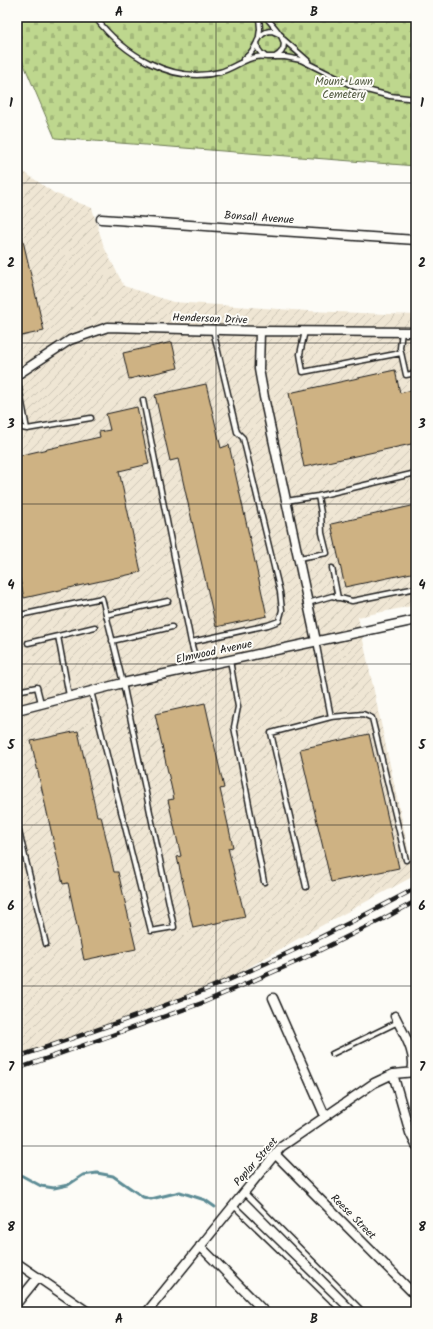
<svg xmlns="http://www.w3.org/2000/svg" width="433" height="1329" font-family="Kalam,sans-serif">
<defs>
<pattern id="industrial-furrows" width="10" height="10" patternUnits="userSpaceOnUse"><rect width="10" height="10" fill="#efe6d4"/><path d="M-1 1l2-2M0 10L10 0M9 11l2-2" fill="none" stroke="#ccc5b5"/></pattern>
<pattern id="cemetery-stones" width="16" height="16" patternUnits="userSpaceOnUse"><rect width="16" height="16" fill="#bed78e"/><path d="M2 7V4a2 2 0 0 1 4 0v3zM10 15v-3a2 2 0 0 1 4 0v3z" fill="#a3b87a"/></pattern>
</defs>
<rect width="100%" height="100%" fill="#fdfcf7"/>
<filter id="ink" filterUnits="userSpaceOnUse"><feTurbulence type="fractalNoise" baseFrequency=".025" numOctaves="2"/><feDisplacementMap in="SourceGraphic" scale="8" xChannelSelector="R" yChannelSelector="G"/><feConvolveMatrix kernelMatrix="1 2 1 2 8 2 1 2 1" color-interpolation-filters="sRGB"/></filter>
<g filter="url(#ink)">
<path fill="url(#industrial-furrows)" d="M17,167l37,26 38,15 12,39 20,39 49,16 135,9 108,4v290l-58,12 56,259 -106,57 -79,46 -82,32 -94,34 -36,11z"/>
<path fill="url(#cemetery-stones)" stroke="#6d7a55" d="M17,17h399v149l-361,-28 -38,-90z"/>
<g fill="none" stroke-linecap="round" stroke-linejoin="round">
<path stroke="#5d8c95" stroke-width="3" d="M17,1173l24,13 13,2 14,-3 15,-10 14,-2 16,3 30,21 8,2 29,-7 25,8 10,7"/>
</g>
<path fill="#ceb283" stroke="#1c1c1c" d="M17,228h3l24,103 -27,6z
M172,342l6,26 -49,11 -6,-26z
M395,370l5,23 16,-4v54l-112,24 -15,-74z
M206,384l15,64 8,-3 38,171 -51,11 -38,-168 -8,2 -15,-66z
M137,407l12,57 -30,7 22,101 -117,26 -7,-33v-109l83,-19 -1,-5 11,-2 -4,-16z
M416,505v67l-71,15 -14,-63z
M205,703l19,85 -4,1 13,58 -5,1 17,69 -52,11 -16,-71 4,-1 -13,-56 6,-1 -19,-85z
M78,731l19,85h4l13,56h4l18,77 -52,11 -16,-77 -5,1 -32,-143z
M369,734l30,134 -68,14 -31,-133z"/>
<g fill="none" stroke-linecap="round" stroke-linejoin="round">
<defs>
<path id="service" d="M95,17c28,37 77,68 125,55 12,-3 26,-14 36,-15 4,-1 9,0 13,0
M259,17l1,12 -1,7
M266,17c8,11 30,28 9,40
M259,38l-2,4 1,7 3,4 5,4h19l16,3 54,27 35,9 26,3
M283,39l25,22
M243,60c4,-3 8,-7 11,-12 5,-9 7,-17 18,-17l9,4
M305,331l-5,23 3,18 98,-19
M402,331l-2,17 6,27 10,-2
M17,377l10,52 64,-11
M143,400l48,242
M17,427l10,2
M286,501l32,-5 98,-23
M299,558l28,-5 -5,-20 -1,-20 -3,-17
M332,568l6,30
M308,603l24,-7 20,5 64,-13
M17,604l3,11 82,-17 21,85 51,244 -23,4 -60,-240
M106,615l62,-14
M58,636l37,-9
M112,641l60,-14
M28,643l30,-7 11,60
M230,660l8,47 -4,20 30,155
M198,667l-7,-25 77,-17 11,-4 3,-11 -2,-18 -37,-154 -6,-6 -24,-102
M17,691l20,-4 4,16
M331,717l32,-3 9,4 34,142
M17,823l29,121
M306,887l-35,-154 60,-16 -15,-76
M332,1054l66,-32
M244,1192l119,120
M233,1205l110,107"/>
<path id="minor" d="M101,219l315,21
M260,331l-1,38 5,28 52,244
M17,375l53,-35 38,-13 152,4 156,1
M17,710l106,-27 293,-63
M273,998l52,118
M395,1016c8,17 22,37 17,55
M393,1074l17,59 6,12
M275,1154l141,142
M200,1246l65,66
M17,1263l71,49
M17,1303l21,-26
M147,1312l134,-165 93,-64 19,-9 23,-2"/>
</defs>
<use href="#service" stroke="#1c1c1c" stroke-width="7"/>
<use href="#minor" stroke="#1c1c1c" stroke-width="11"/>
<use href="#service" stroke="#fdfcf7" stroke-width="4"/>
<use href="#minor" stroke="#fdfcf7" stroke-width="8"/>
<defs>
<path id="rail" d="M17,1057c60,-20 121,-41 180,-64 75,-30 148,-67 219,-105
M17,1069l185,-66 94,-41 87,-43 33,-18"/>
</defs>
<use href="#rail" stroke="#1c1c1c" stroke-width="4.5"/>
<use href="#rail" stroke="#fdfcf7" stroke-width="3" stroke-dasharray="9" stroke-linecap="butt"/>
</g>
</g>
<path fill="none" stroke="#1c1c1c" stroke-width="1" stroke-opacity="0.55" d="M216,17v1295M17,183h399M17,343h399M17,504h399M17,664h399M17,825h399M17,986h399M17,1146h399"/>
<g text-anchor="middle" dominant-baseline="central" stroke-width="4" stroke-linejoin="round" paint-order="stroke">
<g font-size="11" fill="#555d44" stroke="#fdfcf7">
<text x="344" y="82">Mount Lawn<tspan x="344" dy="13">Cemetery</tspan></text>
</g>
<g font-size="11" fill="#1c1c1c" stroke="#fdfcf7">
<text transform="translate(259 218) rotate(4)">Bonsall Avenue</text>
<text transform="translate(210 319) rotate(2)">Henderson Drive</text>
<text transform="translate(214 652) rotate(-12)">Elmwood Avenue</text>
<text transform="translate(256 1162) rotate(-49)">Poplar Street</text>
<text transform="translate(353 1217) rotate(45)">Reese Street</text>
</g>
</g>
<rect width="433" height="1329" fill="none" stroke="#fdfcf7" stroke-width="44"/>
<rect x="22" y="22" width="389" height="1285" fill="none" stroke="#1c1c1c" stroke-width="1.5"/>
<g font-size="13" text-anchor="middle" font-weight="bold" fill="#1c1c1c">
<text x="119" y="16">A</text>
<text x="314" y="16">B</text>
<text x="11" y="107">1</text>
<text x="422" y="107">1</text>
<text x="11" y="267">2</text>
<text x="422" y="267">2</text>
<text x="11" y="428">3</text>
<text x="422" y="428">3</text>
<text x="11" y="589">4</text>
<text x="422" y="589">4</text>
<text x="11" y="749">5</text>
<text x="422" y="749">5</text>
<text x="11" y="910">6</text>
<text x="422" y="910">6</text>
<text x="11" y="1071">7</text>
<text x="422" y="1071">7</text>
<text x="11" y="1231">8</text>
<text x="422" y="1231">8</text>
<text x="119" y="1323">A</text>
<text x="314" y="1323">B</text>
</g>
</svg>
